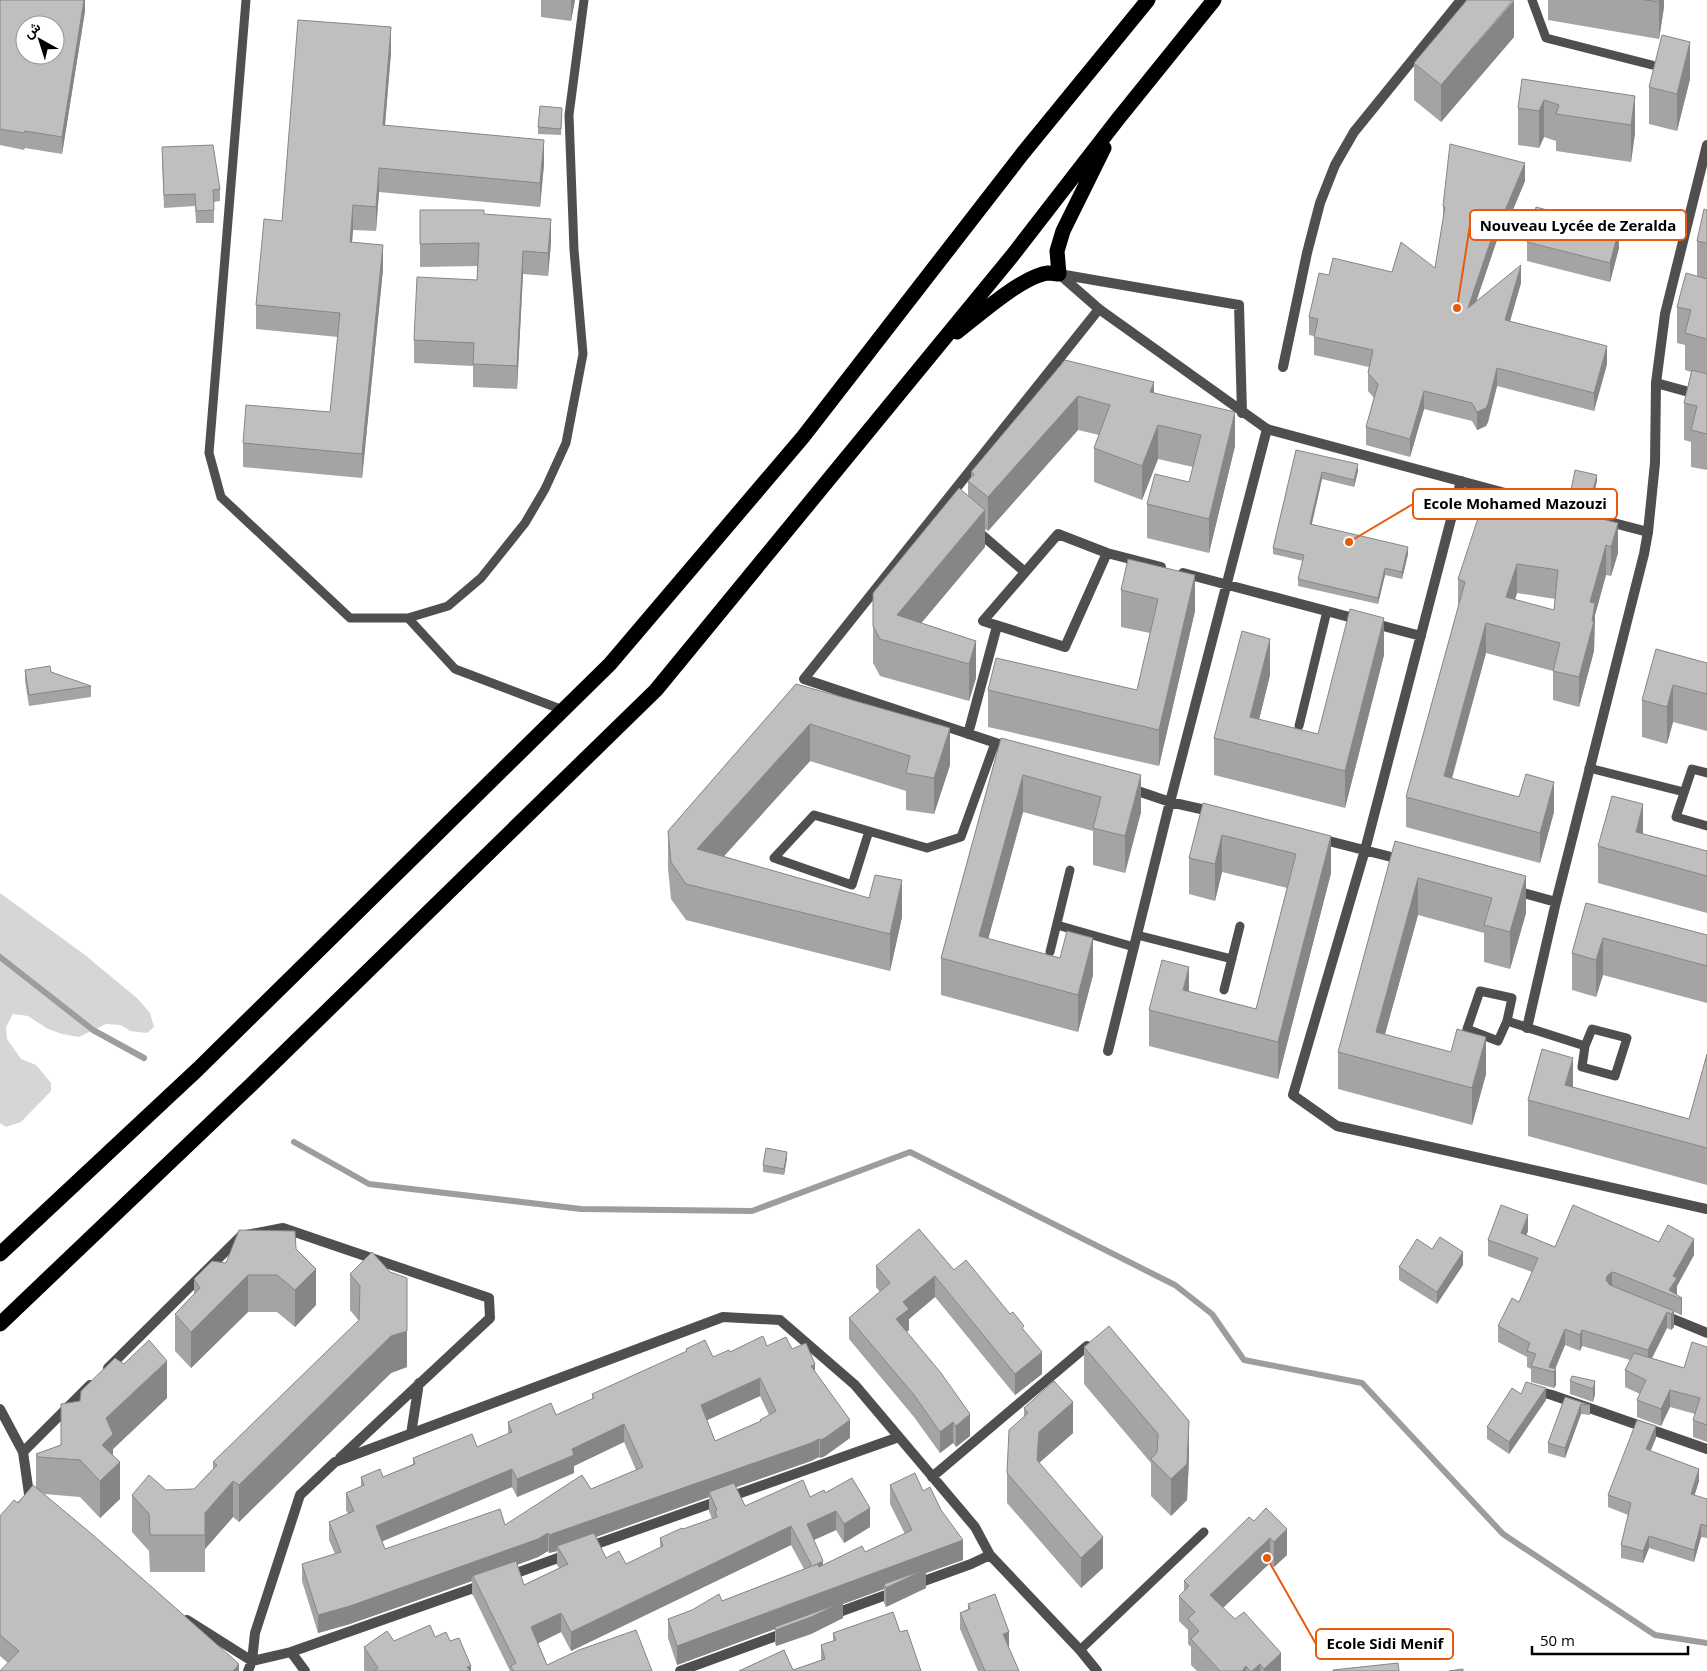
<svg xmlns="http://www.w3.org/2000/svg" width="1707" height="1671" font-family="'Open Sans',Vazirmatn,sans-serif">
<rect width="100%" height="100%" fill="#fff"/>
<path fill="#d6d6d6" d="M0,893l85,62 53,44 12,14 4,14 -7,6 -17,-2 -9,-6 -15,-1 -27,13 -17,-3 -14,-5 -20,-13 -15,-2 -7,13 1,12 14,20 15,6 15,18v8l-30,31 -15,5 -6,-4z"/>
<g fill="none" stroke-linecap="round" stroke-linejoin="round">
<path stroke="#9d9d9d" stroke-width="6" d="M0,957l93,73 51,28
M294,1142l75,42 212,25 171,2 158,-59 265,133 37,29 32,46 118,23 141,151 152,101 52,8"/>
<path stroke="#4f4f4f" stroke-width="9" d="M246,0l-37,453 12,44 129,121h58l40,-12 33,-28 44,-55 20,-34 21,-46 17,-89 -9,-104 -5,-135 15,-115
M1532,0l14,38 106,27
M408,618l47,51 108,41
M1299,726l28,-115
M1589,768l95,24
M1707,773l-15,-4 -16,48 31,9
M869,831l-17,54 -78,-27 40,-43 113,33 34,-11 34,-94
M1057,925l77,22
M1137,935l95,24
M1050,952l20,-82
M1224,990l16,-64
M1480,991l32,7 -5,23 -9,20 -31,-12z
M1507,1021l78,25
M1592,1029l35,9 -12,38 -33,-9 3,-21z
M1080,1650l124,-118"/>
<path stroke="#4f4f4f" stroke-width="10" d="M1059,274l180,31 3,108
M1283,367l24,-114 13,-50 15,-38 19,-33 107,-132
M1656,383l51,14
M1461,481l-96,369 -72,245 44,31 370,83
M975,529l50,43
M1058,534l49,19 -42,94 -82,-26z
M1107,553l54,14
M1183,573l238,63
M968,734l29,-108
M1011,748l-207,-69 295,-370
M1129,788l41,14 44,10
M1317,838l86,22
M1513,890l43,12 88,-348 4,-22
M1527,1028l29,-126
M1108,1051l62,-249 97,-373
M1661,1314l46,19
M108,1368l133,-132 42,-8 206,70 1,20 -150,140
M1533,1390l19,5 155,54
M0,1409l23,43
M411,1434l8,-51
M932,1477l155,-131
M35,1499l-6,-5 -6,-42 67,-67
M588,1547l311,-110
M508,1576l61,-22
M913,1585l58,-21 19,-9
M831,1615l66,-24
M187,1620l65,41 39,-9
M248,1671l4,-10 3,-28 45,-138 35,-33 388,-145 57,3 75,65 120,142 15,28 90,95 17,21
M305,1671l-14,-19 194,-68
M680,1671l107,-39"/>
<path stroke="#4f4f4f" stroke-width="10" d="M1059,274l40,35 168,120 323,87
M1606,521l42,11 7,-69 1,-80 9,-69 42,-169"/>
<path stroke="#000" stroke-width="15" d="M957,332c21,-16 65,-56 91,-59 4,0 8,1 11,1l-2,-23 6,-20 41,-83
M0,1254l198,-185 412,-405 193,-227 220,-284 125,-153
M0,1324l252,-240 404,-394 356,-434 106,-137 96,-119"/>
</g>
<path fill="#a4a4a4" fill-rule="evenodd" d="M0,0h85v11l-23,143 -37,-6 -1,2 -24,-5z
M541,0h34l-4,21 -30,-4z
M1548,0h116v7l-5,32 -111,-19z
M1514,37l-73,85 -27,-22v-37z
M391,52l-6,73 159,39 -4,43 -161,-15 -3,39 -23,-1 -1,12 31,27 -21,209 -119,-11v-24l87,-31 8,-75 -82,-8v-24l26,-84z
M1522,79l113,17v37l-4,29 -75,-11v-10l-12,-4 -5,11 -21,-3v-37z
M1690,79l-13,52 -28,-7v-37z
M562,114l-1,21 -23,-1v-7z
M162,159l58,30v12l-6,1v21h-18l-1,-17 -31,2z
M1525,181l-24,57 -3,-1 -22,64 45,-18 -11,38 97,43 -13,47 -97,-25 -9,36 -2,4 -9,4 -5,-9 -48,-12 -14,48 -44,-12v-18l8,-29 -6,-7v-18l1,-6 -55,-12v-19l-5,-1v-18l20,-42 63,-3 43,-4 8,-49v-13z
M420,210l64,4 67,28 -3,34 -25,-2 -6,115 -44,-2v-21l-59,-3v-23l63,-60v-14l-57,1z
M1707,210v260l-16,-3v-25l-7,-2v-37l7,-31 -6,-2v-25l-8,-2v-36l20,-31v-35z
M1527,242l92,6 -9,34 -83,-21z
M1065,360l89,33 81,53 -26,107 -62,-15v-34l42,-22 4,-15 -35,-8 -16,41 -48,-18v-34l5,-13 -21,-5 -90,101 -3,-2v18l-64,76 55,18v37l-7,23 -89,-25 -7,-13v-70l95,-97v-15l3,-4v-5z
M1296,450l62,21 -4,16 -32,-8 -10,45 96,30 -6,25 -17,-4 -7,29 -80,-18v-7l5,-18 -30,-7v-6z
M1597,481l-5,20 -21,-5v-6z
M1527,504l50,11 41,38 -7,23 -5,-1 -11,40 -1,36 -15,56 -26,-7v-29l-67,-18 -34,126 102,33 -14,51 -134,-36v-30l52,-189v-29zM1517,593l38,6 -1,11 -39,-10z
M1128,559l67,52 -36,155 -171,-39v-37h149l13,-57 -29,-6v-37z
M1384,655l-39,153 -131,-33v-37l56,-63 -11,45 59,14z
M1707,663v68l-34,-9 -6,22 -25,-7v-37z
M25,670l66,16v11l-62,9 -4,-25z
M796,684l154,81 -16,49 -28,-4v-19l-96,-30 -86,95 178,61 -12,54 -204,-51 -15,-21 -3,-31v-37z
M1001,738l140,74 -16,61 -32,-8v-34l-70,-19 -35,127 105,36 -15,57 -137,-37v-37z
M1203,803l128,70 -53,206 -129,-33v-36l40,-18 67,17 31,-121 -65,-16 -7,29 -26,-7v-36z
M1643,834l64,17v62l-109,-30v-37z
M1395,841l131,72 -16,56 -26,-7v-29l-66,-18 -33,119 101,40 -14,51 -134,-36v-37z
M1586,903l121,32v68l-104,-28 -7,22 -24,-7v-37z
M1707,1054v131l-179,-49v-36l45,-13 116,32z
M787,1158l-3,17 -21,-3v-7z
M1528,1231l-2,4 29,12 104,-5 35,13 -17,31 -1,9 6,3v16l-1,1 -7,-3v15l-3,3 -4,-2 -15,30 32,10 23,-21v95l-14,-5v-17l2,-6 -25,-7 -9,19 -24,-9v-17l3,-6 -15,-7v-17l5,-10 -48,-14 -2,5 -15,-6 -10,23 1,17 -2,3 -23,-6v-13l-4,-2v-10l-29,-15v-16l21,-24 13,-30 -44,-16v-16z
M296,1249l20,56 -21,22 -18,-15h-29l-57,56 -16,-17v-37l19,-20v-15l32,-16z
M1432,1249l31,16 -26,39 -38,-24v-13z
M372,1252l35,115 -16,6 -152,149 -6,-5 -28,32v23h-55l-1,-21 -17,-19v-37l34,-5 28,-1 19,-20v-7l146,-141 -9,-11v-36z
M876,1266l78,4 56,44 14,17 18,43 -27,21 -80,-98 -26,22v11l-2,2 63,104 -14,11 -3,-4 -13,10 -26,-36 -65,-78v-21l31,-26 -4,-5z
M767,1346l25,3 23,23 35,66 -25,18 -5,2 -1,-1 -8,4 -75,26 9,19 65,-9 15,-4 45,34 -26,16 -8,-13 -22,10 9,25 42,-13 40,-18 -15,-30v-19l33,6 40,69 -37,13v15l-40,19 -2,-4v-14l-41,15v14l-32,16 -35,12 -1,-3v-14l-98,36 -9,-27v-19l54,-18 82,-32 -13,-24 -220,106 -10,-19 -23,11 9,22 105,6h-142l-37,-76h-1v-14l-122,43 -32,9 -16,-52v-17l33,-10 -6,-14v-18l19,-8 -2,-4v-17l15,-6v-10h22l30,-13v-6l64,-11 31,-13v-12l48,-7 36,-16v-5l94,-42v-3l27,8 17,-5zM760,1396l9,19 -9,5v2l-45,19 -8,-21zM624,1442l12,28 -131,55 -120,24 -3,-8 130,-54 5,10 57,-24v-7zM709,1497v14l3,8 -52,19v10l-34,16 -20,-6 -10,-21zM548,1551l1,2 8,-2v14l2,3 -35,17 -7,-20 21,-8z
M1084,1347l105,111 -2,42 -16,16 -20,-20v-33l-67,-79z
M1570,1381h25v13l-2,8 -23,-8z
M1521,1394l25,6 -37,54 -22,-15v-12z
M1565,1397l25,8v10l-9,-1 -16,44 -17,-5v-10z
M167,1398l-54,51v7l7,43 -20,19 -20,-21 -36,-3 195,177 -231,-8 -8,-7v-140l36,-29v-33l25,-9z
M1024,1408l49,25 -34,30 64,105 -22,20 -74,-85v-30l17,-56z
M1656,1438l-6,13 49,30 -5,15 13,3v39l-6,-1 -7,25 -45,-14 -6,15 -22,-5v-13l7,-30 -20,-8v-12z
M1254,1521l33,34 -13,12 -4,-4 -47,45 58,63h-84l-6,-6v-18l-3,-3v-14l-9,-9v-25l5,-5v-10z
M968,1604l41,44 10,23h-41l-18,-42v-16l8,-4z
M893,1612l7,20 7,-2 14,41h-182l45,-21 9,20 28,-10v-15l12,-4v-8z
M435,1637l15,4 21,30h-106l-1,-1v-23l30,-6z"/>
<path fill="#868686" d="M84,0h1v11l-23,143v-17z
M571,0h4l-4,21z
M1514,0v37l-73,85v-37z
M1659,0h5v7l-5,32z
M391,27v25l-8,97v-24z
M1690,42v37l-13,52v-37z
M1635,96v37l-4,29v-37z
M1544,100v37l-5,11v-37z
M544,140v24l-4,43v-24z
M1525,163v18l-24,57v-18z
M379,168v24l-3,39v-24z
M353,205v25l-3,36v-24z
M551,219v23l-3,34v-23z
M1498,219v18l-30,89v-18z
M1619,229v19l-9,34v-19z
M383,245v24l-21,209v-24z
M523,251v23l-6,115v-23z
M1521,265v18l-16,55v-18z
M1607,346v18l-13,47v-18z
M1497,368v18l-9,36 -2,4 -9,4v-18z
M1154,382v34l-4,-24z
M1424,391v18l-14,48v-18z
M1078,396v34l-90,101v-34z
M1235,412v34l-26,107v-34z
M1158,425v34l-16,41v-34z
M1358,464v7l-4,16v-7z
M1322,472v7l-12,52v-7z
M1597,475v6l-5,20v-7z
M985,510v37l-82,98 -6,-30z
M1618,523v30l-7,23v-29z
M1606,545v30l-11,40 -1,36 -15,56v-30l11,-75z
M1408,547v7l-6,25v-7z
M1517,564v29l-11,34v-30z
M1385,568v7l-7,29v-6z
M1195,575v36l-36,155v-36z
M1384,618v37l-39,153v-37z
M1486,623v30l-42,153v-30z
M1270,639v36l-18,73 -2,-31z
M976,641v37l-7,23v-37z
M1673,685v37l-6,22v-37z
M810,724v37l-113,125v-37z
M950,728v37l-16,49v-36z
M1023,775v37l-43,157 -1,-33z
M1141,775v37l-16,61v-37z
M1554,782v30l-14,51v-30z
M1643,804v37l-7,-9z
M1222,835v37l-7,29v-37z
M1331,836v37l-53,206v-37z
M1526,876v37l-16,56v-37z
M1418,878v37l-41,148 -1,-31z
M902,880v37l-12,54v-37z
M1093,938v37l-15,57v-37z
M1603,938v37l-7,22v-37z
M1189,967v36l-6,-13z
M1486,1037v37l-14,51v-37z
M1573,1058v37l-8,-10z
M787,1152v6l-3,17v-6z
M1528,1215v16l-7,18v-16z
M1694,1239v16l-17,31v8l-2,3 -6,-7 4,-14z
M1463,1252v13l-26,39v-12z
M316,1269v36l-21,22v-37z
M1612,1272v16l-6,-8 1,-4z
M248,1275v37l-57,56v-36z
M935,1276v21l-26,22v11l-13,10v-21l7,-17z
M1682,1298v16l-1,1v-16z
M1674,1311v16l-3,3v-16z
M1667,1312v16l-19,38v-16z
M1565,1329v16l-11,27 2,-3v16l-2,3v-16l-5,-5z
M1582,1330v16l-2,5v-16z
M407,1331v36l-16,6 -152,149v-37l152,-149z
M1042,1352v22l-27,21v-21z
M167,1361v37l-54,51v20l7,-7v37l-20,19v-37l2,-36 4,-27z
M815,1364v18l-4,-16z
M760,1378v18l-59,27v-18z
M1595,1381v13l-2,8v-13z
M1546,1388v12l-37,54v-12z
M1670,1390v17l-9,19v-17z
M1073,1402v31l-34,30 -2,-3 2,-28z
M1581,1404v10l-16,44v-10z
M970,1414v22l-14,11v-21z
M850,1420v18l-25,18 -5,2v-18z
M1189,1421v37l-2,42 -16,16v-37z
M953,1422v21l-13,10v-21z
M624,1424v18l-50,24v7l-57,24v-18l55,-30z
M1656,1426v12l-10,24v-13z
M819,1439v18l-8,4 -100,35 -2,-4v5l-150,53 -2,-4v5l-8,2v-18z
M512,1469v18l-136,57v-18z
M1699,1469v12l-8,26v-13z
M233,1481v36l-28,32v-36z
M870,1508v19l-26,16v-19z
M836,1511v19l-29,13v-19z
M1701,1524v13l-7,25v-12z
M791,1526v19l-220,106v-19z
M1287,1529v26l-13,12v-25z
M548,1533v18l-10,6 -63,23 -2,-4h-1v5l-122,43 -32,9v-18z
M1649,1536v12l-6,15v-12z
M1103,1537v31l-22,20v-30z
M1270,1538v25l-60,57v-25z
M963,1540v20l-37,13v15l-40,19v-19l-2,-4v5l-41,15v14l-32,16 -35,12v-16l-1,-3v2l-98,36v-19z
M823,1561v19l-10,-14z
M561,1613v19l-30,15v-20z
M1009,1632v17l-6,-15z
M1281,1653v18h-17v-2z
M239,1664v7h-6z
M1260,1664v7h-8z
M471,1666v5h-4v-4z
M1246,1666v5h-4z"/>
<path fill="#bfbfbf" stroke="#868686" fill-rule="evenodd" d="M0,0h84l-22,137 -37,-6 -1,2 -24,-4zM25,25h30v30h-30z
M1467,0h46l-72,85 -27,-22z
M1645,0h14v2z
M298,20l93,7 -8,98 161,15 -4,43 -161,-15 -3,39 -23,-2 -3,37 33,3 -21,209 -119,-11 3,-38 84,7 10,-99 -84,-8 8,-86 18,2z
M1662,35l28,7 -13,52 -28,-7z
M1522,79l113,17 -4,29 -75,-11 3,-9 -15,-5 -5,11 -21,-3z
M540,106l22,2 -1,21 -23,-2z
M1450,144l75,19 -24,57 -3,-1 -30,89 53,-43 -16,55 102,26 -13,47 -97,-25 -9,36 -2,4 -9,4 -5,-9 -48,-12 -14,48 -44,-12 12,-43 -10,-11 5,-23 -59,-13 4,-18 -9,-2 10,-44 10,2 4,-17 59,14 9,-30 34,26 10,-61 -2,-1z
M213,145l7,44 -7,1 1,20 -18,1 -1,-17 -31,1 -2,-48z
M1536,207l83,22 -9,34 -83,-21z
M1704,209l3,1v33l-10,-2z
M420,210h64v4l67,5 -3,34 -25,-2 -6,115 -44,-2 1,-21 -60,-3 3,-63 60,3 2,-37 -59,1z
M1686,273l21,6v60l-22,-6 6,-23 -14,-3z
M1065,360l89,22 -4,10 85,20 -26,107 -62,-15 8,-30 34,8 12,-47 -43,-10 -16,41 -48,-18 16,-43 -32,-9 -90,101 -20,-16 6,-7 -3,-2z
M1692,370l15,4v60l-16,-4 6,-24 -13,-3z
M1296,450l62,14 -4,16 -32,-8 -12,52 98,23 -6,25 -17,-4 -7,30 -80,-19 6,-24 -31,-7z
M1575,470l22,5 -5,19 -21,-4z
M959,488l26,22 -88,105 79,26 -7,23 -89,-25 -7,-13v-33z
M1487,491l40,13 1,-4 49,15 1,-2 40,10 -7,24 -5,-2 -16,57 5,1 -3,18h2l-15,56 -26,-6 7,-28 -74,-20 -42,153 75,21 7,-23 28,8 -14,51 -134,-36 59,-215 -7,-3zM1517,564l41,6 -4,40 -48,-13z
M1128,559l67,16 -36,155 -171,-40 8,-32 141,32 21,-91 -37,-9z
M1350,609l34,9 -39,153 -131,-33 28,-107 28,8 -20,78 68,17z
M1656,649l51,14v31l-34,-9 -6,22 -25,-7z
M50,666l1,6 40,14 -62,9 -4,-25z
M796,684l154,44 -16,50 -28,-5 4,-17 -100,-32 -113,125 172,49 6,-23 27,5 -12,54 -204,-50 -15,-22 -3,-31z
M1001,738l140,37 -16,61 -32,-8 8,-31 -78,-22 -44,161 81,22 7,-27 26,7 -15,57 -137,-37z
M1612,796l31,8 -7,28 71,19v25l-109,-30z
M1203,803l128,33 -53,206 -129,-32 13,-50 27,7 -6,23 73,19 40,-155 -74,-19 -7,29 -26,-6z
M1395,841l131,35 -16,56 -26,-7 8,-27 -74,-20 -42,154 75,20 6,-23 29,8 -14,51 -134,-36z
M1586,903l121,32v31l-104,-28 -7,22 -24,-7z
M1542,1049l31,9 -8,27 124,34 18,-65v94l-179,-48z
M766,1148l21,4 -3,17 -21,-4z
M1501,1205l27,10 -7,18 34,14 18,-42 86,37 9,-17 26,14 -21,37 4,2 -8,12 13,8 -1,1 -65,-26 -4,-1 -5,4 -1,4 4,5 64,26 -3,3 -4,-2 -19,38 -66,-20 -2,5 -15,-6 -16,38 7,2 -2,3 -23,-6 5,-12 -9,-3 3,-8 -32,-17 14,-28 7,4 19,-44 -50,-18z
M919,1229l35,41 12,-10 44,54 3,-2 11,14 -2,2 20,24 -27,22 -80,-98 -32,26 6,7 -13,10 45,54 29,41 -14,12 -3,-4 -13,10 -26,-37 -65,-77 41,-35 -14,-17z
M239,1230l56,1 1,18 20,20 -21,21 -18,-15h-29l-57,57 -16,-18 25,-26 -6,-9 18,-18 14,2z
M1440,1237l23,15 -26,40 -38,-25 18,-28 15,10z
M372,1252l18,20 17,6v53l-16,5 -152,149 -6,-4 -28,32v22h-55l-1,-21 -17,-19 17,-20 17,15 28,-1 23,-24 -4,-3 146,-142 1,-34 -10,-12z
M1109,1326l80,95 -2,43 -16,15 -20,-20 6,-7 1,-18 -74,-87z
M763,1336l4,10 19,-9 6,12 14,-6 9,21 -4,2 39,54 -25,18 -5,2 -1,-1 -8,4 -262,92 -1,-2 -10,6 -188,67 -32,9 -16,-51 39,-12 -12,-30 25,-11 -8,-18 18,-8 -3,-8 19,-8 3,8 32,-13 -2,-6 59,-24 5,13 35,-15 -4,-10 43,-19 5,12 38,-17 -2,-4 95,-43 -1,-2 19,-9 8,17 16,-7 1,2zM760,1378l16,33 -16,9 1,1 -46,20 -14,-36zM624,1424l19,43 -52,22 -9,-14 -77,50 -5,-16 -115,40 -9,-23 136,-57 5,10 57,-24 -2,-6z
M149,1340l18,21 -61,57 7,16 -11,11 18,17 -20,19 -20,-21 -41,-3 -3,-3 25,-9v-41l19,-3 1,-10 34,-33 9,6z
M1692,1342l15,5v78l-14,-5 7,-22 -30,-8 -9,19 -24,-9 9,-20 -21,-10 9,-17 50,15z
M1572,1376l23,5 -2,8 -23,-8z
M1054,1381l19,21 -34,30 -2,28 66,77 -22,21 -74,-85 2,-43 19,-17 -4,-5z
M1526,1382l20,6 -37,54 -22,-15 25,-39 9,6z
M1565,1397l25,8 -9,-1 -16,44 -17,-5z
M1637,1420l19,6 -10,23 53,20 -8,25 16,5v27l-6,-2 -7,26 -45,-14 -6,15 -22,-6 10,-42 -23,-8z
M915,1473l8,18 7,-4 11,23 22,30 -286,106 -9,-27 24,-9 27,-16 3,7 90,-35 -21,-40 -220,106 -10,-19 -30,14 16,38 32,-15 57,-20 16,41h-139l-2,-5 5,-3 -43,-87h-1l44,-15 8,24 44,-21 -11,-18 37,-13 12,25 13,-7 7,13 37,-18 -3,-8 22,-10 1,1 34,-12 -2,-6 2,-1 -8,-18 25,-9 11,23 58,-26 7,17 14,-7 1,3 27,-15 18,30 -26,16 -8,-13 -29,13 16,37 -10,5 5,-2 1,3 43,-21 3,6 47,-22 -22,-45z
M33,1485l60,50 146,129 -6,7h-233l19,-20 -19,-16v-119l14,-16 4,3z
M1266,1508l21,21 -13,13 -4,-4 -60,57 25,24 9,-7 37,41 -17,16 -4,-5 -8,7h-2l-4,-5 -4,5h-22l-29,-32 8,-8 -11,-12 7,-7 -16,-16 10,-10 -5,-5 65,-64 5,4z
M926,1569l-40,19 -2,-4z
M995,1594l14,38 -6,2 16,37h-34l-25,-58 10,-4 -2,-5z
M843,1602l-32,15 -35,13 -1,-3z
M893,1612l7,20 7,-2 14,41h-182l45,-21 9,20 32,-11 -4,-14 15,-5 -3,-7z
M430,1625l5,12 11,-5 4,9 9,-3 12,28 -4,1 3,4h-96l4,-3 -14,-21 23,-16 7,10z
M1398,1663l1,8h-66v-1z
M1463,1669v2h-14z"/>
<path fill="none" stroke="#e8590c" stroke-width="2" d="M1457 308L1470 225M1349 542L1413 504M1267 1558L1316 1644"/>
<g fill="#e8590c" stroke="#fff" stroke-width="2">
<circle cx="1457" cy="308" r="5"/>
<circle cx="1349" cy="542" r="5"/>
<circle cx="1267" cy="1558" r="5"/>
</g>
<g fill="#fff" stroke="#e8590c" stroke-width="2">
<rect x="1470" y="210" width="216" height="30" rx="5"/>
<rect x="1413" y="489" width="204" height="30" rx="5"/>
<rect x="1316" y="1629" width="137" height="30" rx="5"/>
</g>
<g font-size="15" text-anchor="middle" font-weight="bold" fill="#000">
<text x="1578" y="231">Nouveau Lycée de Zeralda</text>
<text x="1515" y="509">Ecole Mohamed Mazouzi</text>
<text x="1385" y="1649">Ecole Sidi Menif</text>
</g>
<g transform="translate(40 40) rotate(321)"><circle r="24" fill="#ffffff" stroke="#999999"/>
<path d="M0-4L9 19L0 12L-9 19Z" fill="#000000"/>
<text y="-8" font-size="14" font-weight="bold" text-anchor="middle" fill="#000000">ش</text>
</g>
<path d="M1532 1646v8h156v-8" fill="none" stroke="#000000" stroke-width="2.5"/>
<text x="1540" y="1646" font-size="15" fill="#000000" stroke="#ffffff" stroke-width="4" paint-order="stroke">50 m</text>
</svg>
